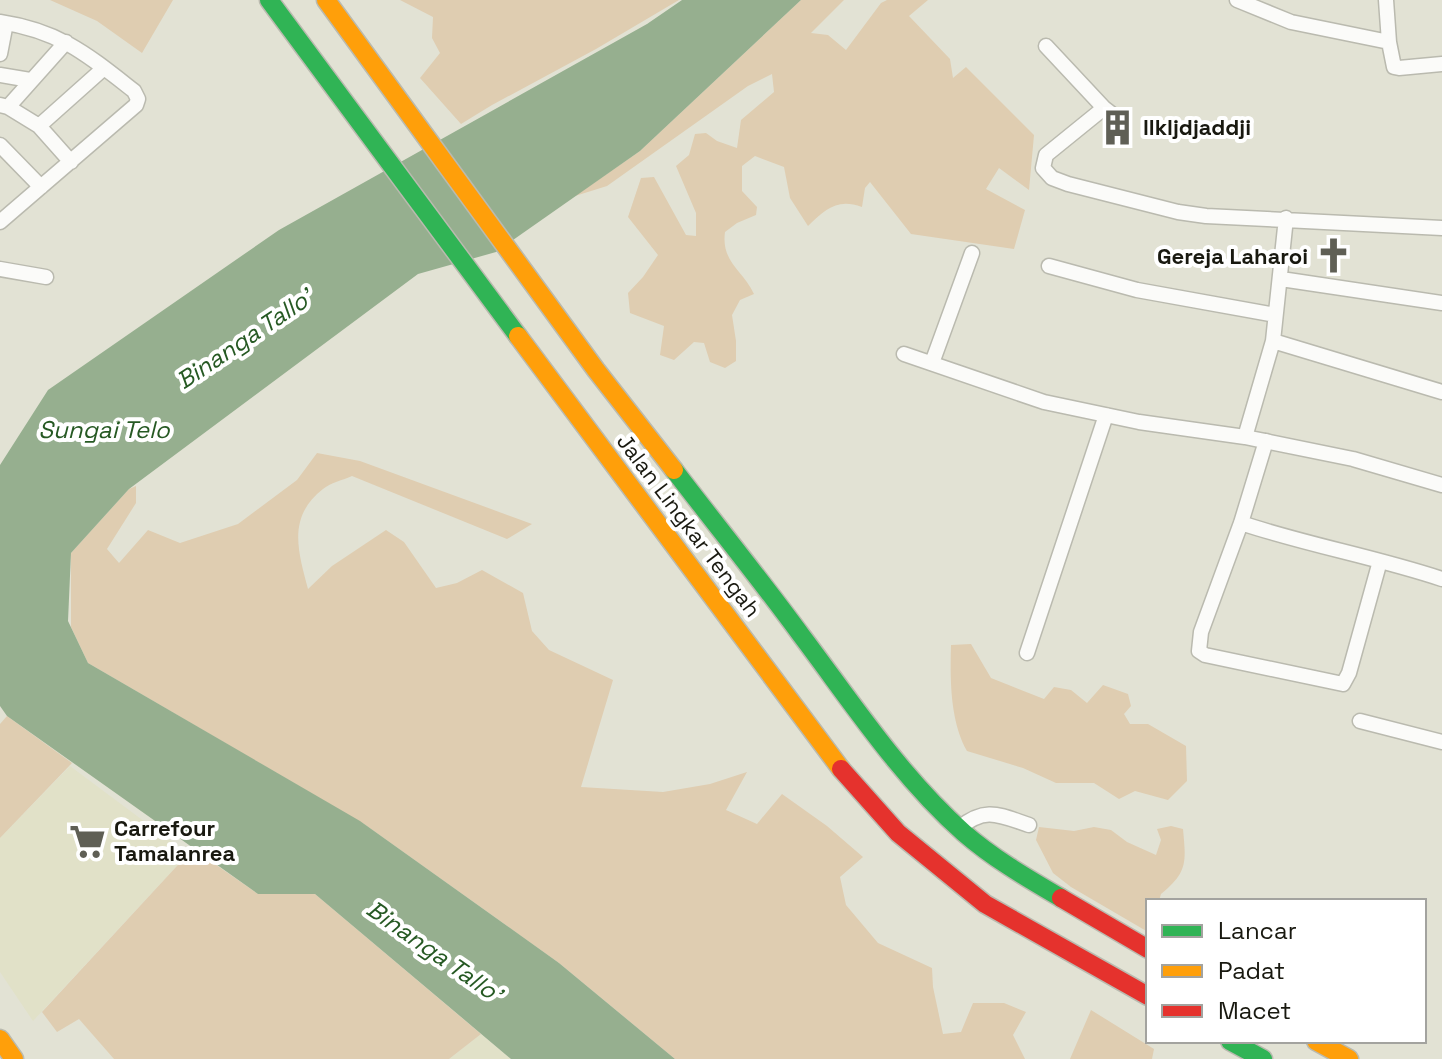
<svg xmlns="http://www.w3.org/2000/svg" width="1442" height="1059" font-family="'Space Grotesk',sans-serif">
<rect width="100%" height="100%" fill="#e2e2d4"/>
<path fill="#e1e1c8" d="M70,766l118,88 -155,167 -33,-49v-134z
M481,1034l30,25h-62z"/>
<path fill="#dfcdb1" d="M50,0h123l-31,53 -45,-32z
M400,0h279l-83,49 -104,56 -31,19 -41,-46 20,-25 -8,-15 1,-21z
M801,0h43l-33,33 17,2 18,15 35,-47 6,-3h41l-19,16 41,43 3,19 13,-11 68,68 -5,55 -30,-22 -13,21 39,21 -11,39 -103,-15 -41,-52 -5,6 -3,19c-25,-9 -36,2 -54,19l-18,-28 -6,-31 -29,-11 -13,10v25l15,16 -1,8 -19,8 -12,9c-4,30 17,37 29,62l-14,6 -8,15 4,26v20l-11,7 -15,-6 -6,-19 -10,-1 -20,18 -14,-5 4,-29 -34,-13 -2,-20 15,-16 15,-22 -30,-38 13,-39 13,-1 32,58 10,1v-23l-20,-47 13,-11 6,-21 11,-1 11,8 20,7 4,-28 33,-28 -2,-18 -24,12 -141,100 -32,10 65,-45z
M317,453l43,8 172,63 -25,15 -155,-63c-9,4 -22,7 -29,13 -36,28 -25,62 -15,100l24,-23 54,-36 18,12 32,46 21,-5 25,-13 41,23 9,38 17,19 64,30 -32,107 82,5 47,-8 37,-12 -21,38 31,14 25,-30 45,32 36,31 -23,20 6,28 32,38 54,25 1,19 10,47 18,-2 12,-29h31l22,9 -13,23 12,24h-350l-116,-96 -195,-139 -276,-161 -17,-36v-74l58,-64 7,-3v17l-29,46 12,14 29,-33 32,13 58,-19 59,-44z
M971,644l20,34 53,21 10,-12 17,3 16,13 16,-18 25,9 3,12 -7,8 6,10h18l38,22 1,35 -19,19 -33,-9 -16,8 -25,-16h-38l-33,-15 -56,-17c-17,-30 -17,-72 -16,-106z
M7,716l65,47 -72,75v-114z
M1171,826l12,3c3,33 5,43 -22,65l-2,7h-11v31l-77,-45 -18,-14 -17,-33 3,-13 35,4 20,-4 17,3 16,12 29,13 5,-15 -4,-11z
M196,851l62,43h57l166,140 -32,25h-335l-35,-40 -22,13 -15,-20 146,-158z
M1091,1010l63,39 -2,10h-82z"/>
<path fill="#96af8f" d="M682,0h119l-161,151 -144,101 -78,22 -289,215 -58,64 -3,68 20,42 272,158 199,142 116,96h-164l-196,-165h-57l-251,-178 -7,-10v-241l48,-75 231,-160 368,-206z"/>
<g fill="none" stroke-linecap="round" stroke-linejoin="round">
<defs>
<path id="street" d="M1237,0l54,22 98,20
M1386,0l3,42 5,25 5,1 43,-4
M0,22c60,9 88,33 134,69l4,8 -2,6 -136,117
M1046,46l58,62 13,10
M0,54l6,-31
M0,75l30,5
M0,105l8,2 58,-65
M8,107l31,19 32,36
M1104,108l-58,47 -3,13 9,10 16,6 110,28 28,4 236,12
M39,126l65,-58
M0,145l41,42
M1049,266l88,24 138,25
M0,269l46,8
M1281,279l161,24
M1273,341l169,51
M904,354l140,48 95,20 106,15 28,-96 13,-123
M932,363l40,-110
M1245,437l108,22 89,26
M1266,441l-25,82 -40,109 -2,19 6,4 138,29 6,-11 31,-112
M1241,523c66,22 135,34 201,56
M1027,653l79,-238
M1360,721l82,21
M959,828c27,-22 40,-13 70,-3"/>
<path id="fast" d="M269,0l249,336
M674,470c42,55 86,109 127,165 52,69 99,141 163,198 30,26 63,45 97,65
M1230,1041l33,18"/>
<path id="slow" d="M326,0l270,370 78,100
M518,336l323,433
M0,1039l14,20
M1316,1041l33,18"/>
<path id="jam" d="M841,769l57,64 87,71 163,92
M1061,898l87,51"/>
</defs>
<use href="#street" stroke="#babaaf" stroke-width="17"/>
<use href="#fast" stroke="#babaaf" stroke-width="21"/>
<use href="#slow" stroke="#babaaf" stroke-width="21"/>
<use href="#jam" stroke="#babaaf" stroke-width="21"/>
<use href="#street" stroke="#fbfbf9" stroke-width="14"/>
<use href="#fast" stroke="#30b455" stroke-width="18"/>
<use href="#slow" stroke="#ff9f0a" stroke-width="18"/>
<use href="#jam" stroke="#e5322d" stroke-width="18"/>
</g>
<defs>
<symbol id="building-bare" viewBox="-9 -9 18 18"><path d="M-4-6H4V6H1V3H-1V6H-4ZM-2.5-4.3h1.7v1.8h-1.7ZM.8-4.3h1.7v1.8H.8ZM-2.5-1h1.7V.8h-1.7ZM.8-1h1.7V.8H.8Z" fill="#5f5f55" stroke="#fff" stroke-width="2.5" paint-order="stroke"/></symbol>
<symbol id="church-bare" viewBox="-9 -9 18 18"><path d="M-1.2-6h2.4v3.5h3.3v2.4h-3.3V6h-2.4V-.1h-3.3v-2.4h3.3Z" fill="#5f5f55" stroke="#fff" stroke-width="2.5" paint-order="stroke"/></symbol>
<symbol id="supermarket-bare" viewBox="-9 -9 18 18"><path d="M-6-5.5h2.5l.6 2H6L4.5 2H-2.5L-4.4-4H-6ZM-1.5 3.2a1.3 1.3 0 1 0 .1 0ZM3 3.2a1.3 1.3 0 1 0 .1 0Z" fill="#5f5f55" stroke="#fff" stroke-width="2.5" paint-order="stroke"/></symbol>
</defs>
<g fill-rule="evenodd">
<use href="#building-bare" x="1092" y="102" width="51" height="51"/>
<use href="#church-bare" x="1308" y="230" width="51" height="51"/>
<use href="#supermarket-bare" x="62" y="816" width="51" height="51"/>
</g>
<g text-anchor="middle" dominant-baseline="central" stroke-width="8" stroke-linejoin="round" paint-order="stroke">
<g font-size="22" font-weight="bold" fill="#191910" stroke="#fff" text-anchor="start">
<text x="1143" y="127">llkljdjaddji</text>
<text x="1308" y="256" text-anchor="end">Gereja Laharoi</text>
<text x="114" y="828">Carrefour<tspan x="114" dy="25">Tamalanrea</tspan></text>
</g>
<g font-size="22" fill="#191910" stroke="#fff">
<text transform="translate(689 525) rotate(53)">Jalan Lingkar Tengah</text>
</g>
<g font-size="24" font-style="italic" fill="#265923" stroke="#fff">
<text transform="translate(244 339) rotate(-34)">Binanga Tallo'</text>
<text x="104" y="429">Sungai Telo</text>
<text transform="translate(434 951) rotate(35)">Binanga Tallo'</text>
</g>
</g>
<rect x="1146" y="899" width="280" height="144" fill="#ffffff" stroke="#a3a39f" stroke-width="2"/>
<rect x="1162" y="925" width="40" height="12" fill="#30b455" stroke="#a3a39f" stroke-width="2"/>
<text x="1218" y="939" font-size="24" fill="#191910">Lancar</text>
<rect x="1162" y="965" width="40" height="12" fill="#ff9f0a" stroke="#a3a39f" stroke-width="2"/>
<text x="1218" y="979" font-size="24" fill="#191910">Padat</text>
<rect x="1162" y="1005" width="40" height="12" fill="#e5322d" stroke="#a3a39f" stroke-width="2"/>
<text x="1218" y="1019" font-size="24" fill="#191910">Macet</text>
</svg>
